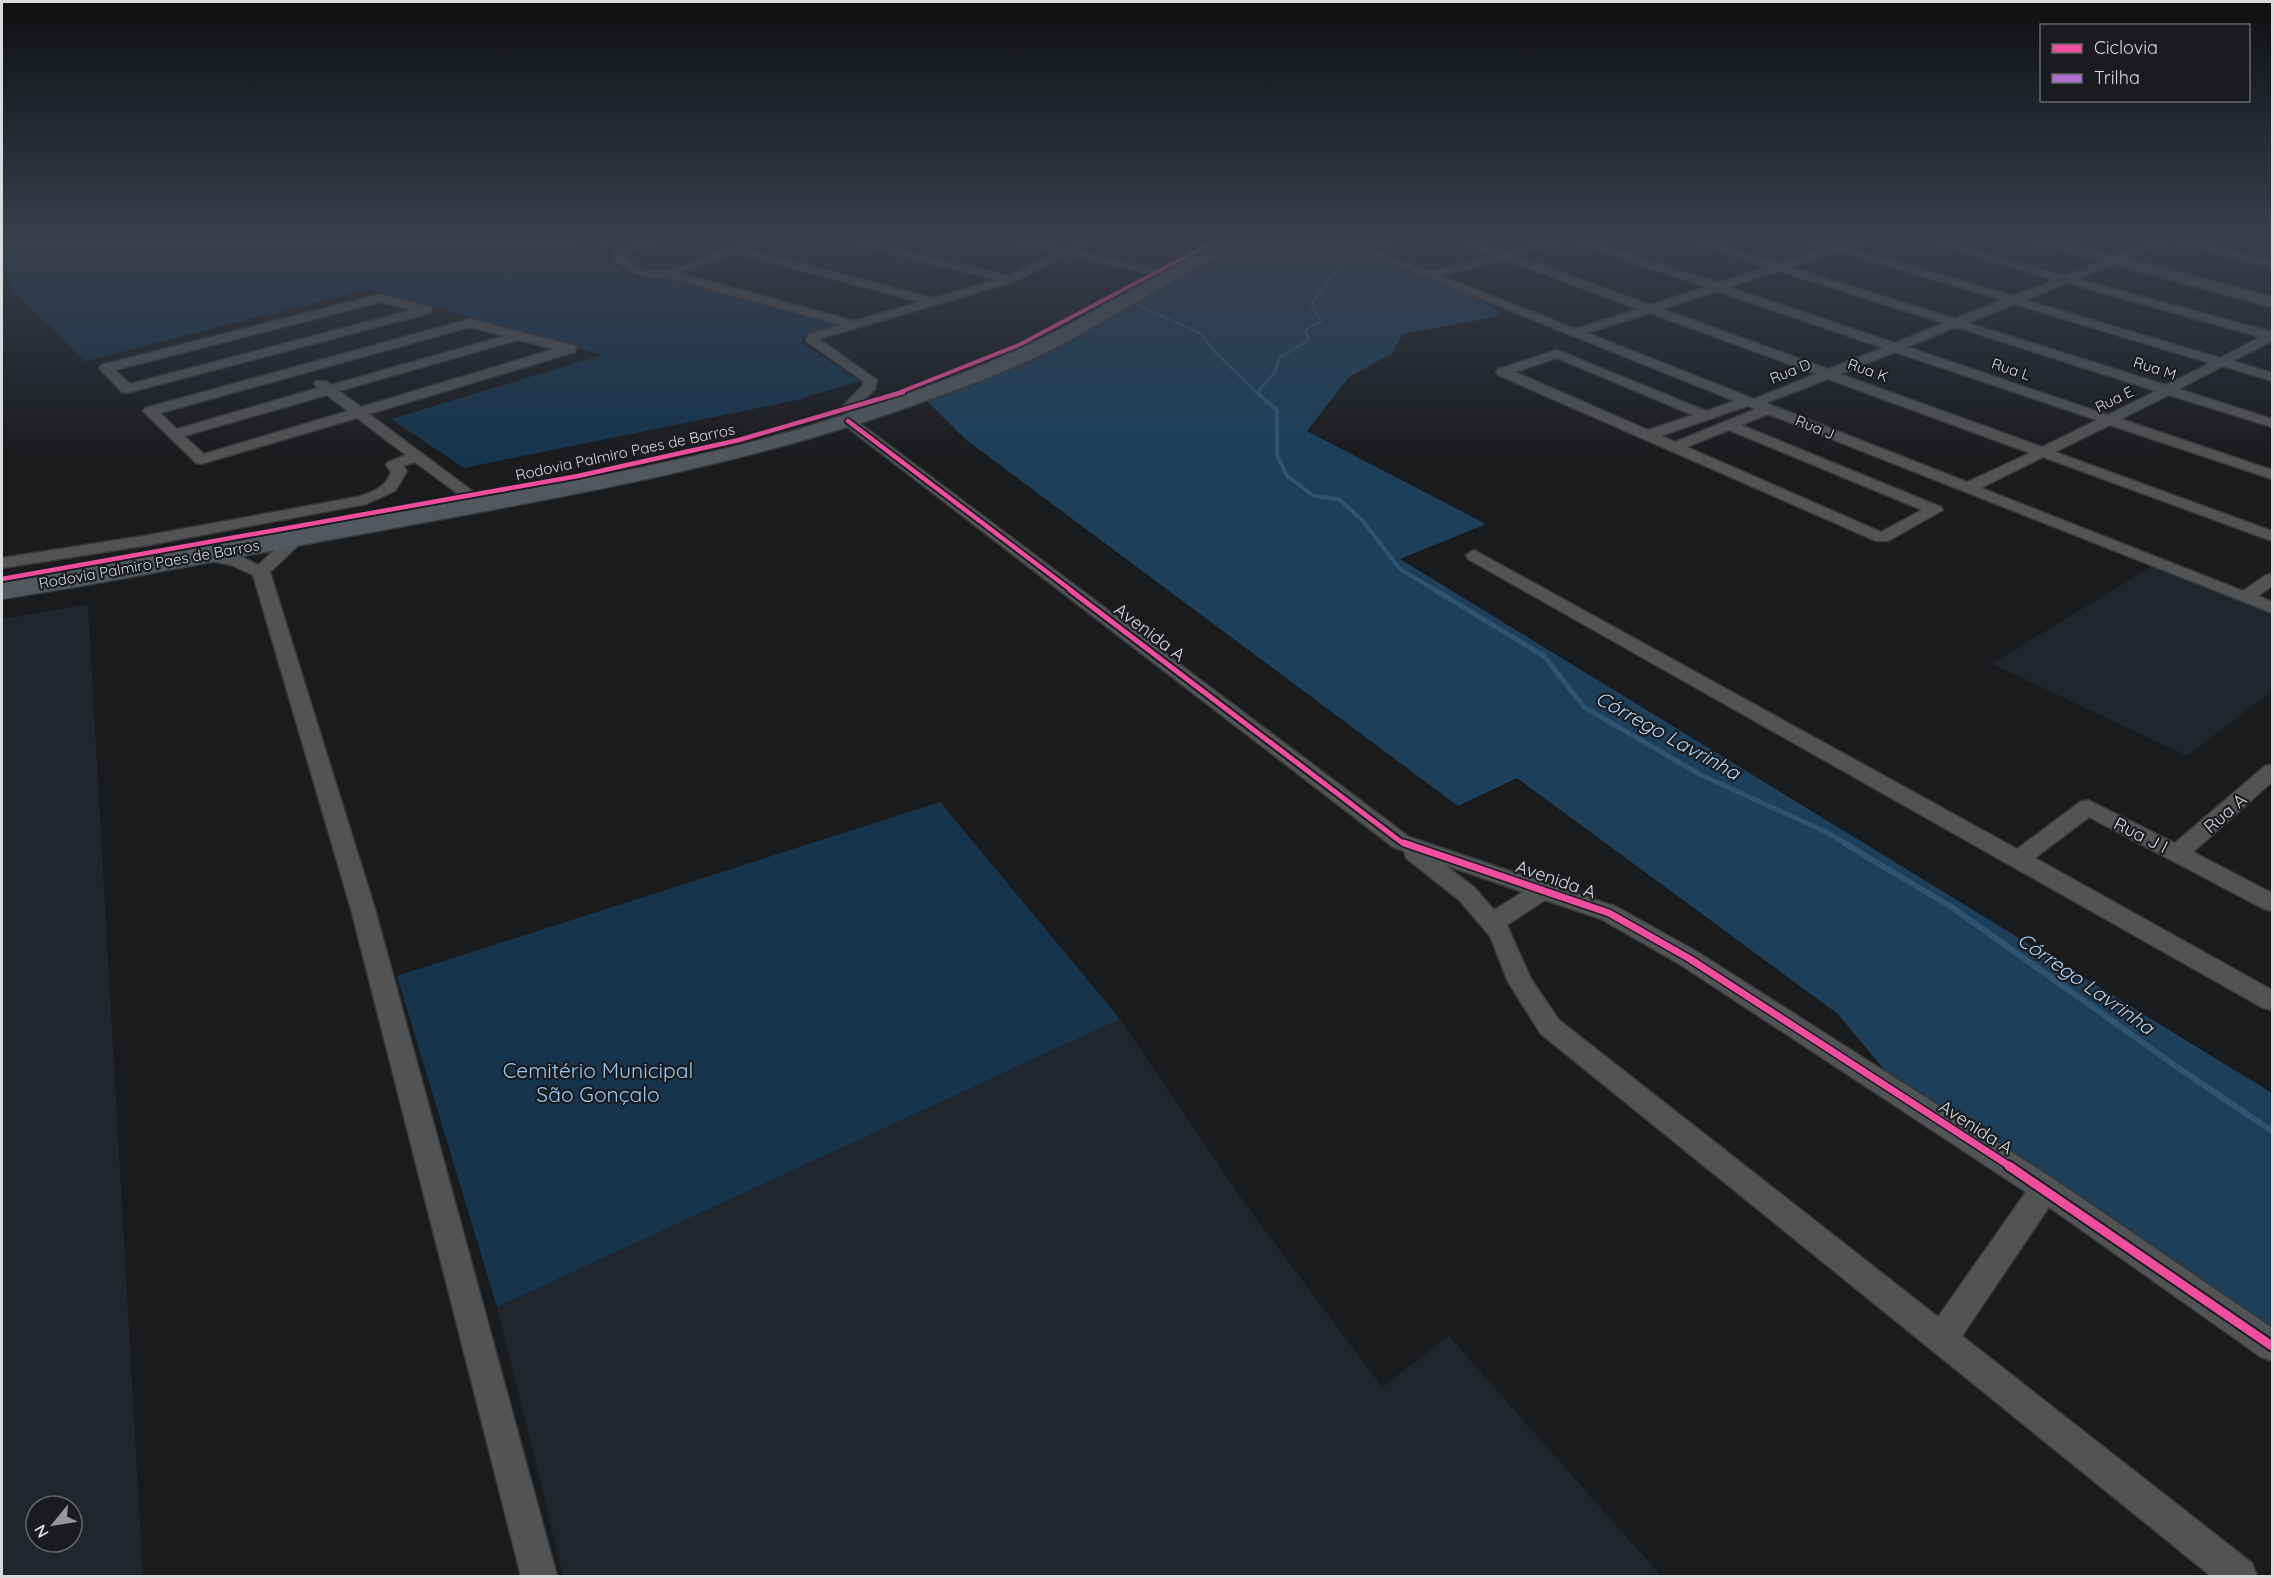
<svg xmlns="http://www.w3.org/2000/svg" width="2274" height="1578" font-family="Quicksand,sans-serif">
<rect width="100%" height="100%" fill="#1a1b1d"/>
<path fill="#20262c" fill-rule="evenodd" d="M2152,566l120,48v77l-85,65 -195,-92z
M88,604l55,972h-141v-957zM36,1506h36v36h-36z
M1120,1019l126,186 136,182 67,-51 212,240h-1098l-66,-269z"/>
<path fill="#16354d" d="M2,237h569l67,42h45l159,46 -33,9 -6,5 -1,4 58,38 -63,19 -333,68 -73,-49 211,-64 -233,-66 -283,72 -71,-68 -13,-32z
M940,802l180,217 -623,288 -100,-331z"/>
<path fill="#1d3f5a" d="M1266,237l41,4 11,-1 38,9 128,52 16,11 -6,5 -91,17 -12,20 -42,23 -42,54 179,93 -86,35 872,534v234l-386,-255 -48,-58 -321,-236 -59,28 -493,-367 -40,-40 292,-143 35,-16z
M1368,237h39l-4,1 5,3 -33,9 -22,-9z"/>
<g fill="none" stroke-linecap="round" stroke-linejoin="round">
<path stroke="#305370" stroke-width="3" d="M1138,305l64,29 10,15 44,43
M1257,393l18,-21 4,-14 30,-18 -4,-10 16,-9 -10,-16 34,-45 39,-23"/>
<path stroke="#305370" stroke-width="4" d="M1256,392l21,18v45l10,21 27,20 25,3 24,22 37,48 37,22"/>
<path stroke="#305370" stroke-width="5" d="M1435,590l109,66 40,51 115,67 127,58 21,12"/>
<path stroke="#305370" stroke-width="6" d="M1844,843l109,65 227,161 92,62"/>
<defs>
<path id="street" d="M658,237h14l-46,18v3c6,5 12,10 20,12 36,9 86,-33 124,-33l-25,12 188,49 63,-18 -169,-43h17l164,39 48,-23 -57,-14 -1,-2h18l50,11 23,-11h13l-25,14 82,19 2,2 -6,3 -87,-20 -55,27 -194,57 58,41 -2,9 -24,24 -5,1 -7,-4 24,-25v-4l-57,-40 3,-7 32,-9 -176,-48c-19,3 -38,-4 -51,-18l3,-8zM735,253l185,49 -66,19 -175,-48z
M1448,237h14l43,15 57,-15h17l138,46 50,-16 -87,-28 -1,-2h15l85,26 47,-15 -29,-9 -1,-2h15l26,7 24,-7h15l-1,2 -26,9 164,48 42,-16 -145,-43h16l139,39 94,-37 -1,-2h19l95,24v6l-103,-25 -92,37 195,53v9l-39,20 39,12v8l-49,-15 -44,23 93,30v8l-103,-32 -48,24 151,51v9l-162,-54 -55,27 217,79v10l-229,-84 -62,31 262,103 23,-16 6,-1v12l-14,10 14,6v11l-504,-199 -27,11 200,82 2,3 -55,31h-12l-378,-166 -2,-3 2,-3 59,-19 149,61 29,-10 -373,-150 1,-2h8l60,23 62,-17zM1570,241l136,46 -56,18 -134,-49zM1838,251l164,49 -47,19 -165,-52zM1504,259l134,50 -62,20 -135,-53zM1779,271l165,52 -49,20 -167,-56zM2067,283l193,54 -40,21 -195,-58zM1717,291l166,57 -55,21 -166,-60zM2014,304l196,59 -44,22 -198,-62zM1650,313l166,61 -62,25 -167,-66zM1956,327l200,64 -48,24 -201,-68zM1895,352l202,68 -55,27 -202,-73zM1557,358l136,57 -45,15 -133,-58zM1828,379l202,74 -63,29 -201,-79zM1747,406l9,3 -81,33 -14,-6zM1729,430l193,80 -41,22 -194,-85z
M381,294l49,13 2,3 -2,3 -303,80 -5,-1 -23,-24 2,-3zM381,302l31,8 -282,74 -15,-14z
M470,319l105,27 1,3 -1,3 -206,62 106,79 3,3 -3,3h-10l-50,-37 -12,4 4,5 -12,20 -29,13 -217,41 -147,23v-10l147,-23 208,-38c15,-5 29,-9 34,-25l-5,-7 2,-3 18,-7 -49,-37 -156,46 -5,-1 -53,-52 2,-3zM470,327l34,9 -173,49 -5,-4h-10l-2,3 4,4 -141,41 -17,-16zM518,340l37,9 -194,58 -22,-16zM327,395l21,16 -144,43 -20,-18z
M848,417l5,1 556,419 208,70 82,46 356,227 217,148v33l-11,-4 -212,-150 -87,129 290,227 5,13h-46l-670,-542 -33,-52 -18,-46 -31,-36 -53,-42 -2,-7 -11,-4 -550,-423 -2,-3zM1445,865l78,27 -29,18 -19,-22zM1545,900l56,19 80,46 345,227 -88,125 -379,-297 -28,-41 -24,-54z
M298,532l8,5 -2,3 -34,32 105,337 182,667h-36l-170,-667 -98,-334 -22,-10 -30,-6 -2,-4 8,-5 35,7 16,8 34,-31z
M1474,550l543,299 63,-47 8,-2 87,43 90,-77 7,-1v17l-79,70 79,41v18l-8,-2 -175,-92 -54,41 237,132v20l-9,-2 -795,-449 -2,-4z"/>
<path id="secondary" d="M1325,237h19l28,11 2,3 -7,4 -5,-1 -35,-14z
M2021,237h23l228,60v10l-249,-67z"/>
<path id="primary" d="M1236,237h22l-2,4c-68,27 -128,68 -192,102 -41,22 -84,38 -128,54 -180,67 -369,99 -558,134 -125,22 -251,49 -376,68v-16c149,-27 298,-53 447,-80 134,-24 269,-46 398,-89 68,-22 136,-46 200,-78 64,-32 123,-72 189,-99z"/>
</defs>
<use href="#street" stroke="#373839" stroke-width="3"/>
<use href="#secondary" stroke="#373839" stroke-width="4"/>
<use href="#primary" stroke="#373839" stroke-width="3"/>
<use href="#street" fill="#525354" fill-rule="evenodd"/>
<use href="#secondary" fill="#525354" fill-rule="evenodd"/>
<use href="#primary" fill="#51595e" fill-rule="evenodd"/>
<path stroke="#b36fd0" stroke-width="2" stroke-dasharray="5 2" stroke-linecap="butt" d="M588,237l33,16"/>
<defs>
<path id="cycleway-far4" d="M898,393l121,-48 181,-96 17,-12"/>
<path id="cycleway-far3" d="M848,421l224,170
M2,579l576,-103 161,-36 164,-48"/>
<path id="cycleway-far2" d="M1070,590l331,252 7,2"/>
<path id="cycleway-far1" d="M1404,843l205,70 81,46 321,208"/>
<path id="cycleway" d="M2009,1166l263,180"/>
</defs>
<use href="#cycleway-far4" stroke="#191b1e" stroke-width="6"/>
<use href="#cycleway-far3" stroke="#191b1e" stroke-width="8"/>
<use href="#cycleway-far2" stroke="#191b1e" stroke-width="9"/>
<use href="#cycleway-far1" stroke="#191b1e" stroke-width="10"/>
<use href="#cycleway" stroke="#191b1e" stroke-width="13"/>
<use href="#cycleway-far4" stroke="#ef4d9e" stroke-width="4"/>
<use href="#cycleway-far3" stroke="#ef4d9e" stroke-width="4.5"/>
<use href="#cycleway-far2" stroke="#ef4d9e" stroke-width="5"/>
<use href="#cycleway-far1" stroke="#ef4d9e" stroke-width="7"/>
<use href="#cycleway" stroke="#ef4d9e" stroke-width="9"/>
</g>
<linearGradient id="sky" x2="0" y2="1"><stop stop-color="#0e0f10"/><stop offset="0.52" stop-color="#383f4c"/><stop offset="1" stop-color="#383f4c" stop-opacity="0"/></linearGradient>
<rect width="2274" height="458" fill="url(#sky)"/>
<g text-anchor="middle" dominant-baseline="central" stroke-width="4.5" stroke-linejoin="round" paint-order="stroke">
<g font-size="15" fill="#d8dadb" stroke="#191b1e">
<text transform="translate(2155 368) rotate(18)">Rua M</text>
<text transform="translate(2011 369) rotate(19)">Rua L</text>
<text transform="translate(1868 370) rotate(20)">Rua K</text>
<text transform="translate(1790 371) rotate(-22)">Rua D</text>
<text transform="translate(2114 399) rotate(-26)">Rua E</text>
<text transform="translate(1815 427) rotate(22)">Rua J</text>
<text transform="translate(625 452) rotate(-12)">Rodovia Palmiro Paes de Barros</text>
<text transform="translate(149 564) rotate(-10)">Rodovia Palmiro Paes de Barros</text>
</g>
<g font-size="18" fill="#d8dadb" stroke="#191b1e">
<text transform="translate(1150 632) rotate(37)">Avenida A</text>
<text transform="translate(2225 813) rotate(-41)">Rua A</text>
<text transform="translate(2141 835) rotate(27)">Rua J I</text>
<text transform="translate(1556 879) rotate(19)">Avenida A</text>
<text transform="translate(1976 1127) rotate(33)">Avenida A</text>
</g>
<g font-size="20" font-style="italic" fill="#b1d6f5" stroke="#191b1e">
<text transform="translate(1668 735) rotate(29)">Córrego Lavrinha</text>
<text transform="translate(2086 983) rotate(35)">Córrego Lavrinha</text>
</g>
<g font-size="21" fill="#99caf4" stroke="#191b1e">
<text x="598" y="1070">Cemitério Municipal<tspan x="598" dy="24">São Gonçalo</tspan></text>
</g>
</g>
<rect width="2274" height="1578" fill="none" stroke="#d8dadb" stroke-width="6"/>
<rect x="2040" y="24" width="210" height="78" fill="#191b1e" stroke="#65676a" stroke-width="1.5"/>
<rect x="2052" y="44" width="30" height="9" fill="#ef4d9e" stroke="#65676a" stroke-width="1.5"/>
<text x="2094" y="54" font-size="18" fill="#d8dadb">Ciclovia</text>
<rect x="2052" y="74" width="30" height="9" fill="#b36fd0" stroke="#65676a" stroke-width="1.5"/>
<text x="2094" y="84" font-size="18" fill="#d8dadb">Trilha</text>
<g transform="translate(54 1524) rotate(240)"><circle r="28" fill="#191b1e" stroke="#65676a" stroke-width="1.5"/>
<path d="M0-4.5L10 22L0 15L-10 22Z" fill="#969798"/>
<text y="-9" font-size="16" font-weight="bold" text-anchor="middle" fill="#d8dadb">N</text>
</g>
</svg>
